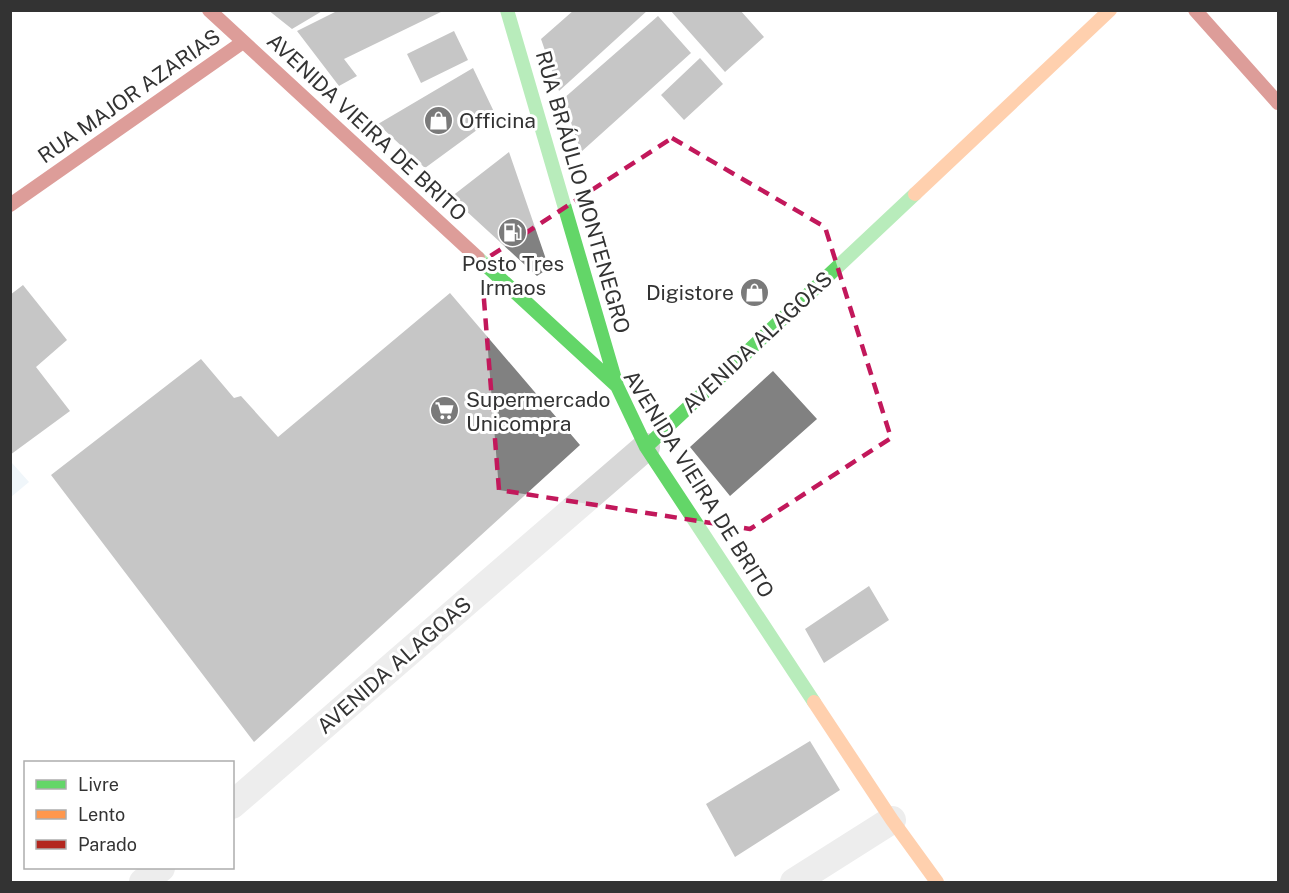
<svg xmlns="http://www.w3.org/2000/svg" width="1289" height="893" font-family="'Public Sans',sans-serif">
<rect width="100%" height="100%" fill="#fff"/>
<path fill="#ddebf3" d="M12,463l17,19 -18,15 -1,-33z"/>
<path fill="#818181" d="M268,10h56l-32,19z
M339,10h106l-101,49 13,17 -18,10 -42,-55z
M574,10h74l-89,81 -18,-52z
M670,10h70l24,27 -39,35z
M658,16l33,37 -110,99 -18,-53z
M454,31l14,29 -47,23 -14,-29z
M700,58l23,26 -39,36 -23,-25z
M473,68l23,48 -71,52 -47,-44z
M509,152l40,116 -12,8 -86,-79z
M23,285l44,55 -31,27 34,44 -60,44v-160z
M450,293l130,152 -326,297 -203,-267 150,-116 33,39 7,-2 37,41z
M773,371l44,48 -87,77 -40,-49z
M869,586l20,34 -65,43 -19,-34z
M810,741l30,49 -105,67 -29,-53z"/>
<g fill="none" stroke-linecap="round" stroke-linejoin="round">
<path stroke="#d7d7d7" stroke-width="28" d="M232,805l414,-358
M143,882l18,-14
M794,882l98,-62"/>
<path stroke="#63d668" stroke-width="14" d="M507,10l110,376
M478,258l139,128 29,61 168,255
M646,447l269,-253"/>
<path stroke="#ff974d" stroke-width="14" d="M915,194l195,-184
M814,702l78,118 45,62"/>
<path stroke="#b3261e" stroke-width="14" d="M209,10l269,248
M1195,10l83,93
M10,205l233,-163"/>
</g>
<path d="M0 0H1289V893H0ZM672,138l153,89 66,211 -141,91 -251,-39 -18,-228z" fill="#fff" fill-opacity=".55" fill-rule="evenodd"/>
<path fill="none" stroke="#c2185b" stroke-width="4.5" stroke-dasharray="12 8" stroke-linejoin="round" d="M672,138l153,89 66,211 -141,91 -251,-39 -18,-228z"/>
<defs>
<symbol id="shop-disc" viewBox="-11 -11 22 22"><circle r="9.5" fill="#7a7a7a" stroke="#fff"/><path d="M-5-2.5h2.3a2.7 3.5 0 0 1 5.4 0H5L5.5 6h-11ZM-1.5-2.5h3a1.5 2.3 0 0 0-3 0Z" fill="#fff"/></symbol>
<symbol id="fuel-disc" viewBox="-11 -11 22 22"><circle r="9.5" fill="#7a7a7a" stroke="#fff"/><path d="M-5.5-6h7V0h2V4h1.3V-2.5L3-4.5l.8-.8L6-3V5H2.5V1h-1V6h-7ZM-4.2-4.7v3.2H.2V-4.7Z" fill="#fff"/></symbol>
<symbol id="supermarket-disc" viewBox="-11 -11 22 22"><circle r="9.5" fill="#7a7a7a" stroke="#fff"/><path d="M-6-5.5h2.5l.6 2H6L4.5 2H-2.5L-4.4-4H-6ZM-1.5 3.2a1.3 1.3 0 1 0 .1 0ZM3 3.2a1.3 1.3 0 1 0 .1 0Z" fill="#fff"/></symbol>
</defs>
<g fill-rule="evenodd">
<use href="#shop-disc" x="422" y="104" width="33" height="33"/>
<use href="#fuel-disc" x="496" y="216" width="33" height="33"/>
<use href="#shop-disc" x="738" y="276" width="33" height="33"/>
<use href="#supermarket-disc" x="428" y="394" width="33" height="33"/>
</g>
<g text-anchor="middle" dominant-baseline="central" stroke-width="6" stroke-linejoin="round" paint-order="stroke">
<g font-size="21" fill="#333" stroke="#fff">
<text transform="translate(129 96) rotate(-35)">RUA MAJOR AZARIAS</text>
<text transform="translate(367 127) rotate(43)">AVENIDA VIEIRA DE BRITO</text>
<text transform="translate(583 192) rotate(74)">RUA BRÁULIO MONTENEGRO</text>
<text transform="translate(757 342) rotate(-43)">AVENIDA ALAGOAS</text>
<text transform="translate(699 484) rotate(58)">AVENIDA VIEIRA DE BRITO</text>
<text transform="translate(394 665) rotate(-41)">AVENIDA ALAGOAS</text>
</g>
<g font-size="21" fill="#333" stroke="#fff" text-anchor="start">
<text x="459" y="120">Officina</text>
<text x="513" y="263" text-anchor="middle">Posto Tres<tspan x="513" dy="24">Irmaos</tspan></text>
<text x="734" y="292" text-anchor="end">Digistore</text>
<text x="466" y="399">Supermercado<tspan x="466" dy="24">Unicompra</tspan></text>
</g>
</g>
<rect width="1289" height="893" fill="none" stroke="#333333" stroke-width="24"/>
<rect x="24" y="761" width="210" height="108" fill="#ffffff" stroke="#adadad" stroke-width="1.5"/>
<rect x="36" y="780" width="30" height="9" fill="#63d668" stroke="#adadad" stroke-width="1.5"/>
<text x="78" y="791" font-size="18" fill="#333333">Livre</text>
<rect x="36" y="810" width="30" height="9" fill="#ff974d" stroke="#adadad" stroke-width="1.5"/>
<text x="78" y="821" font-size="18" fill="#333333">Lento</text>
<rect x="36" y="840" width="30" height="9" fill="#b3261e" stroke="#adadad" stroke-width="1.5"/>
<text x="78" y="851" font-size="18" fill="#333333">Parado</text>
</svg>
